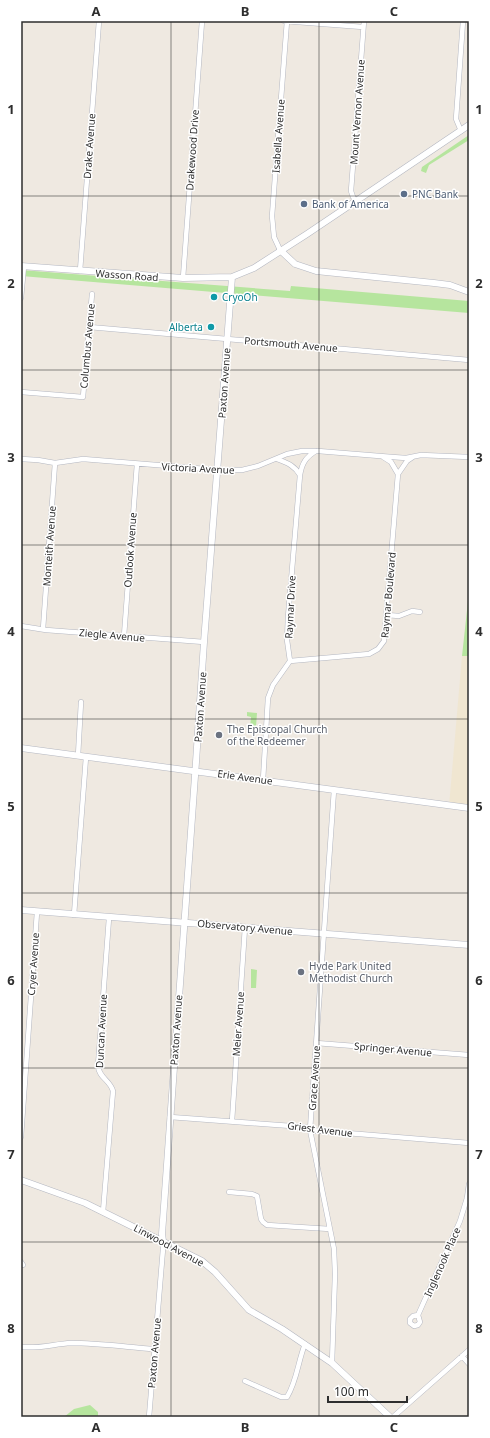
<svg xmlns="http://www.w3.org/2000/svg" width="490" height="1438" font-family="'Noto Sans',sans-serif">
<rect width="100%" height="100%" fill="#efe9e1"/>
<path fill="#f0e6d1" d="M462,656h7v152l-20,-2z"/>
<path fill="#b6e59e" d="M469,135v5l-40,25 -3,8 -5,-2 1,-4z
M21,270l269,21 1,-5 178,15v12l-448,-37z
M469,592v64h-7z
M247,712l10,1 -1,14h-6l1,-10 -4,-1z
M251,969l6,1 -1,18h-5z
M90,1405l8,7v5h-34l10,-8z"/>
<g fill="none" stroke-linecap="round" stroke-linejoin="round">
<defs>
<path id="street" d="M284,21l79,6
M461,131l-5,-12 7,-98
M356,201l-3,-4 -2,-6 13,-170
M280,250l-6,-13 -2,-21 15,-195
M80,271l19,-250
M183,278l19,-257
M21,298l3,-32
M89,327l380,33
M21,392l62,5 9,-103
M21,459l17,1 17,3 28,-4 135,11h24l16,-4 29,-12 15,-3h16l74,6 14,1 15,-3 48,2
M277,459c10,4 17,6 23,16
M398,474l9,-13 6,-4
M387,615l12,1 13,-5 8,1
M21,626l25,4 158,12
M43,629l12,-166
M124,636l13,-172
M290,661l79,-7 9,-5 6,-8 14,-167 -7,-12 -8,-5
M78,756l3,-54
M263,780l5,-82 5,-13 17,-24 -3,-21 1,-23 12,-142c2,-12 6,-18 16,-24
M74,915l12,-158
M316,1043l153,12
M170,1117l135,10 5,3 159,13
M232,1121l13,-194
M21,1137l16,-225
M229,1192l23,2 5,2 4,23 2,3 4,3 63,4
M103,1212l10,-121c-3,-11 -14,-13 -15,-25l11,-148
M21,1262l2,3
M418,1315l42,-94 7,-23 2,-14
M418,1315l2,7 -2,3 -4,1 -4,-3v-4l3,-3z
M21,1347c17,2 33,-3 50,-4 27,0 56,4 83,6
M462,1356l7,8
M332,1363l3,-89 -1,-25 -24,-119 24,-340
M245,1381l36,16h6c10,-16 11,-36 18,-53
M149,1417l14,-168v-8
M393,1417l76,-67"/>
<path id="secondary" d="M280,250l15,14 21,7 118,12 16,2 19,7
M21,266l162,12 49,-1 22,-9 53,-34 162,-109
M21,748l448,60
M21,910l448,35
M21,1180l64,23 117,58 13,11 34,38 33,19 50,34 58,54
M163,1241l-1,-7 34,-472 8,-120 28,-365"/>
</defs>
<use href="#street" stroke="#b4b7c1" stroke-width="5.5"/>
<use href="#secondary" stroke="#b4b7c1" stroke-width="7"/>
<use href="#street" stroke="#fff" stroke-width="4.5"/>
<use href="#secondary" stroke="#fff" stroke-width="6"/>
</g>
<path fill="none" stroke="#2e2e2e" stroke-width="1" stroke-opacity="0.55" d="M171,21v1396M319,21v1396M21,196h448M21,370h448M21,545h448M21,719h448M21,893h448M21,1068h448M21,1242h448"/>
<g fill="#5c6f8a" stroke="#fff" stroke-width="1.5">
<circle cx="404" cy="194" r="4"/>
<circle cx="304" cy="204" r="4"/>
</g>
<g fill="#0f9aa8" stroke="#fff" stroke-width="1.5">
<circle cx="214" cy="297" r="4"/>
<circle cx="211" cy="327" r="4"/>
</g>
<g fill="#6b7280" stroke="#fff" stroke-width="1.5">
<circle cx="219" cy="735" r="4"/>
<circle cx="301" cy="972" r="4"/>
</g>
<g text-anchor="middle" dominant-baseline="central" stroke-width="3" stroke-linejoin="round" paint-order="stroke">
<g font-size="10" fill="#2e2e2e" stroke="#fff">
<text transform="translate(357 112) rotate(-86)">Mount Vernon Avenue</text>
<text transform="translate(278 136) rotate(-86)">Isabella Avenue</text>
<text transform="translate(89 146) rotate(-86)">Drake Avenue</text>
<text transform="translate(192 150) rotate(-86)">Drakewood Drive</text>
<text transform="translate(127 275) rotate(4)">Wasson Road</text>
<text transform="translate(291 344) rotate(5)">Portsmouth Avenue</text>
<text transform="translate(87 346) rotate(-85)">Columbus Avenue</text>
<text transform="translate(224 383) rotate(-86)">Paxton Avenue</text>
<text transform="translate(198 468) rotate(3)">Victoria Avenue</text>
<text transform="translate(49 546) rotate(-86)">Monteith Avenue</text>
<text transform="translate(130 550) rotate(-86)">Outlook Avenue</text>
<text transform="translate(388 595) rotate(-85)">Raymar Boulevard</text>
<text transform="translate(290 607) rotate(-87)">Raymar Drive</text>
<text transform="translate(112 635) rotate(5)">Ziegle Avenue</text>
<text transform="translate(200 707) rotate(-86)">Paxton Avenue</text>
<text transform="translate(245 777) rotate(8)">Erie Avenue</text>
<text transform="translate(245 927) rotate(5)">Observatory Avenue</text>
<text transform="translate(33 964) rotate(-86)">Cryer Avenue</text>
<text transform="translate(238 1024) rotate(-86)">Meier Avenue</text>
<text transform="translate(176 1030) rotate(-86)">Paxton Avenue</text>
<text transform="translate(101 1031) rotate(-87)">Duncan Avenue</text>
<text transform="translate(393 1049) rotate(5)">Springer Avenue</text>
<text transform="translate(314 1078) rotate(-86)">Grace Avenue</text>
<text transform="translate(320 1129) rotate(7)">Griest Avenue</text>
<text transform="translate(169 1245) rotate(28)">Linwood Avenue</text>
<text transform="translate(442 1262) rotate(-66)">Inglenook Place</text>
<text transform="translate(154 1353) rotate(-85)">Paxton Avenue</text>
</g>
<g font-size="10" fill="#4e5e75" stroke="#fff" text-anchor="start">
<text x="412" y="194">PNC Bank</text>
<text x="312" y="204">Bank of America</text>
</g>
<g font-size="10" fill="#0d838f" stroke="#fff" text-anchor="start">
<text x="222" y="297">CryoOh</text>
<text x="203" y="327" text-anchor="end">Alberta</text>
</g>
<g font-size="10" fill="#5b616d" stroke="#fff" text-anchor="start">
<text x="227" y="729">The Episcopal Church<tspan x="227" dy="12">of the Redeemer</tspan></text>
<text x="309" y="966">Hyde Park United<tspan x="309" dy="12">Methodist Church</tspan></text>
</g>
</g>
<rect width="490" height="1438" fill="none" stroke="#ffffff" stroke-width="44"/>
<path d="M328 1396v6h79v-6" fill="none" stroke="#2e2e2e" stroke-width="2"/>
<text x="334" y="1396" font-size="12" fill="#2e2e2e" stroke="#ffffff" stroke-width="3" paint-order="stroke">100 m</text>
<rect x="22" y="22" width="446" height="1394" fill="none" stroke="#2e2e2e" stroke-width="1.5"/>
<g font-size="13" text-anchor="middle" font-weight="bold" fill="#2e2e2e">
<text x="96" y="16">A</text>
<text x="245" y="16">B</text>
<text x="394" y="16">C</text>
<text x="11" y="114">1</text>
<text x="479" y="114">1</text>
<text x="11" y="288">2</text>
<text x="479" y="288">2</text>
<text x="11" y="462">3</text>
<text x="479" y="462">3</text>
<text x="11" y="636">4</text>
<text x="479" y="636">4</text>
<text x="11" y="811">5</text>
<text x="479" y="811">5</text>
<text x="11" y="985">6</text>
<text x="479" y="985">6</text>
<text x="11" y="1159">7</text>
<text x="479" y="1159">7</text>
<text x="11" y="1333">8</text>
<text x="479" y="1333">8</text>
<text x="96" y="1432">A</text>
<text x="245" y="1432">B</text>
<text x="394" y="1432">C</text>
</g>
</svg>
